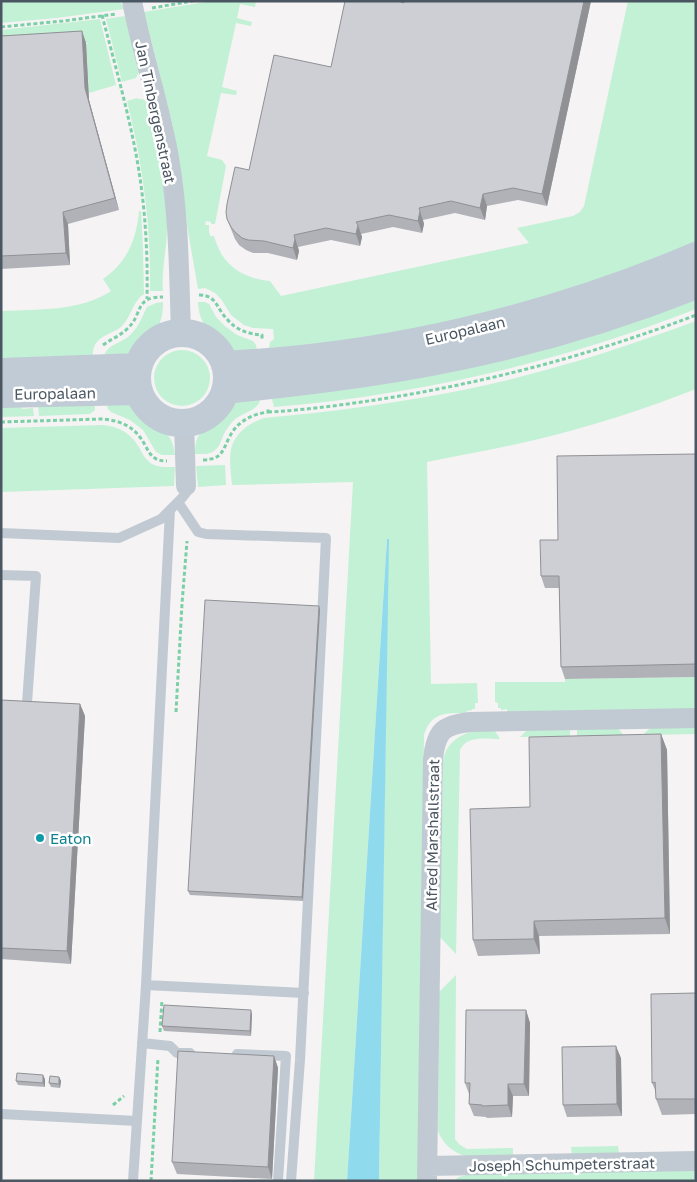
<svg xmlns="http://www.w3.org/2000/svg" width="697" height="1182" font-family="'Golos Text',sans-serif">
<rect width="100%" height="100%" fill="#f5f3f3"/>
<path fill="#c3f1d5" d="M1,1h119l4,8 -68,9 -55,5z
M211,1h45l-1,6 -15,-3 -3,14 15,4 -1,4 -15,-3 -14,64 15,4 -1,4 -15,-2 -14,63 15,4 4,6 -11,58h-4v-2l-5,-1 -1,4h4v8l1,1v2h4c2,6 4,13 8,19 10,16 30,25 48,26l11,15 248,-53 -12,-15 56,-12 7,-4 4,-6 44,-205h68v249l-57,22 -237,66 -133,10 1,-6 4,-3 -1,-10 -20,-1 -9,-3 -13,-10 -10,-16 -6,-6 -10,-5 -7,1 -11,-64 -5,-47 -9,-51 -29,-115z
M125,16l14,56 -3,6 -14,4 -16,-63z
M100,19l16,66 -27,8 -3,-49h2l-1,-1 -86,5v-18z
M137,98l1,1h4l5,2c10,39 18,80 20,121 1,23 -6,46 -4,69h-13c1,-66 -7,-126 -23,-190z
M139,211h2l2,39 1,44c-11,7 -13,23 -22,32 -9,8 -23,9 -28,21 -2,5 -1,11 -1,16l-92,3v-55c37,-2 78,1 110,-20l-8,-12c24,-16 34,-41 36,-68z
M696,291v18c-135,53 -278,86 -422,98l-2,-8z
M163,302c0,25 -7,27 -22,44l-1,-1c-4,2 -7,5 -11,8 -7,4 -16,3 -25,3 4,-12 15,-12 24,-19 10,-8 14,-20 19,-30l9,-4z
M198,302h7l4,2 7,13 9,9 12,9 16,6 3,4 1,5 -22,1 -13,-10 -1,2c-14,-13 -22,-21 -23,-41z
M696,321v68c-51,20 -104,37 -157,50 -37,9 -74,15 -112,23l4,222 46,-1 1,20h-3v6h-3v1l-5,1 -1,2c-20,0 -35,-1 -42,22l-6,446h-39l7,-473 1,-169 -40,642h-33l39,-699 -121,3c-1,-11 -3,-25 -1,-36 4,-16 18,-26 33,-31 67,-6 133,-15 199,-28 79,-16 157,-41 233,-69z
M154 378a28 28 0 1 1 56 0a28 28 0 1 1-56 0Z
M94,398l1,12 -5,4 -51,2 -1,-13z
M1,400l20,3 1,6 11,-1 1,8 -33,1z
M260,400c-2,11 -19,13 -27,21 -3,4 -7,8 -9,13 -3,6 -4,13 -10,17 -5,4 -12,3 -19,3 0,-25 12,-25 27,-41l1,1 14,-12z
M129,404l13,10h2c14,14 29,17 31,41h-13l-6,-3 -13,-22 -13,-10 -19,-8 -3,-3 -1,-4z
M102,425c17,1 30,9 38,24 3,6 6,11 12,15 7,4 15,3 23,3l-1,19 -173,6v-64z
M225,465l1,20 -28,2 -2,-21z
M696,677v32l-189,3v-3l-6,1v-2h-3v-5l-3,-1v-20h70v-3z
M696,726v8l-53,1 8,-8z
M618,728l6,8h-47v-7z
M570,729v7l-50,1 7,-7z
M474,731h21l5,8c-14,0 -33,-4 -40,11l-4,204 -16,-17 3,-176c3,-17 15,-26 31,-30z
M456,975l-1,164 5,6 7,4 46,-1v8c-11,0 -43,2 -51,-1 -11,-4 -20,-13 -24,-24l1,-139z
M618,1146l1,8 -47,1 -1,-8z
M696,1170v11h-243l6,-4 8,-2z"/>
<path fill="#90daee" d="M387,539h2l-10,642h-32z"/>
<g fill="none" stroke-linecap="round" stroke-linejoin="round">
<path stroke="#7ad0a6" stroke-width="3" stroke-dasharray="4 2.5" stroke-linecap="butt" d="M152,8l41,-7
M102,15c12,46 25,92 34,139 9,48 12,97 11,145
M1,27l62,-6 53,-7
M199,295c18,0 17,13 28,24 9,11 21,15 35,16v4
M103,345c8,-6 17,-9 24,-16 17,-15 6,-32 36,-32
M268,412c40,-2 81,-8 120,-14 105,-17 209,-45 308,-83
M1,422l100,-3c15,1 29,5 38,17 10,12 9,25 28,25
M203,460c20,-1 19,-9 27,-24 7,-14 22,-22 38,-24v-4
M176,712l6,-108 5,-63
M160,1032l2,-32
M113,1105l11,-9
M151,1181l7,-123"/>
<path stroke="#c1cad2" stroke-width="10" d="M178,502l20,30 8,2 120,4 -26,522 -9,121
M1,533l118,5 42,-19 21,-21 4,-5v-7
M1,575l35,1 -9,127
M146,985l158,8
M142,1043l28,3 7,7h13
M237,1054l49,2 -8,125
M1,1114l136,7
M133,1181l13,-196 24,-475"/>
<path stroke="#c1cad2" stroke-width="20" d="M132,1c10,53 28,104 37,157 10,57 10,116 12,175
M184,422l2,64
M427,1166l269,-5
M427,1181l6,-422c3,-28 10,-34 37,-37l226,-4"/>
<path stroke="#c1cbd6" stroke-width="28" d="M137 378a45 45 0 1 1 90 0a45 45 0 1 1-90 0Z
M225,365c31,-2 63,-4 94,-8 128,-15 259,-51 377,-101
M1,372l137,-5
M225,390c69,-7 138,-15 206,-28 90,-17 180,-43 265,-77
M1,394l138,-3"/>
</g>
<path fill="#b0b2b7" d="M404,1h187l-44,205 -29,-6 -31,6 -2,14 -30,-7 -32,7 1,4 -2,9 -29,-6 -32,7 1,3 -2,9 -29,-6 -33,7 1,4 -2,9 -29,-7h-15l-7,-3 -7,-5 -4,-6 -8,-20 22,-49 82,-103 73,-64z
M82,31l4,12 3,57 30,110 -51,14 2,41 -69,4v-233z
M696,454v223l-131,2 -4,-12 -2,-79h-14l-4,-12 17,-36z
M319,606l1,4 -17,291 -113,-6 -2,-4z
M1,700l79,4 5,12 -14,248 -70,-5z
M661,734l6,16 3,184 -131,2 1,18 -62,2 -5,-16 57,-133z
M696,993v121l-34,1 -6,-16v-7l-4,-9z
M526,1010l4,13 -1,73h-16l-1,21 -25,1 -1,-1 -12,-1 -5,-12v-10l-4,-11z
M252,1014l-1,22 -87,-5 -2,-5z
M274,1056l4,12 -6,111 -95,-5 -5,-12z
M621,1058l1,58 -55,1 -4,-12z
M59,1077l2,4 -1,7 -9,-1 -2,-4z
M45,1079v8l-27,-2 -2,-4z"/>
<path fill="#909195" d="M584,1h7l-44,205 -5,-12z
M82,31l4,12 3,57 30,110 -4,-12 -30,-110z
M483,194l4,12 -2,14 -5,-12z
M420,211l4,13 -2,9 -4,-12z
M63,212l5,12 2,41 -4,-12z
M358,225l4,12 -2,9 -4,-12z
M294,235l5,16 -2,9 -4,-12z
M319,606l1,4 -17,291 -1,-4z
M80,704l5,12 -14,248 -4,-13z
M661,734l6,16 3,184 -5,-16z
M534,921l5,15 1,18 -6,-15z
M251,1010l1,4 -1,22 -1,-5z
M526,1010l4,13 -1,73 -5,-12z
M616,1046l5,12 1,58 -5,-12z
M274,1056l4,12 -6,111 -4,-12z
M43,1075l2,4v8l-2,-4z
M59,1077l2,4 -1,7 -1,-4z
M508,1084l5,12 -1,21 -4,-12z"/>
<path fill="#cdcfd5" stroke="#909195" d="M345,1h53l6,2v-2h180l-42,193 -29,-6 -30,6 -3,14 -29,-7 -32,7 1,3 -2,10 -29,-6 -33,7 2,3 -2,9 -30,-6 -32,7 1,4 -2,9 -29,-7 -16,-1 -6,-2 -7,-6 -4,-5 -4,-8 -1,-7 1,-8 8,-37 14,3 25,-115 57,12z
M82,31l3,57 30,110 -52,14 3,41 -65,3v-220z
M696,454v210l-135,3 -2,-91h-18l-1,-36h18l-1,-84z
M205,600l114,6 -17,291 -114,-6z
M1,700l79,4 -13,247 -66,-3z
M661,734l4,184 -131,3v18l-61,1 -3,-131 60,-2 -1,-70z
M696,993v106h-40l-1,-17 -3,1 -1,-89z
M164,1005l87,5 -1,21 -88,-5z
M466,1010h60l-2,74h-16v21l-26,1v-1l-13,-1 1,-21h-5z
M616,1046l1,58 -54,1 -1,-58z
M178,1051l96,5 -6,111 -96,-5z
M17,1073l26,2v8l-27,-2z
M50,1076l9,1v7l-10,-1z"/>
<circle fill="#0f9aa8" stroke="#fff" stroke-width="2" cx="40" cy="838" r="5"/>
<g text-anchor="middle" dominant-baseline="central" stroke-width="5" stroke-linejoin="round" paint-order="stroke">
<g font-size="15" fill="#4a5661" stroke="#fff">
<text transform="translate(156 112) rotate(78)">Jan Tinbergenstraat</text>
<text transform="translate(465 330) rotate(-13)">Europalaan</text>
<text transform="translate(55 393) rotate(-1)">Europalaan</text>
<text transform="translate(432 835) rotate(-89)">Alfred Marshallstraat</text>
<text transform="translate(562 1164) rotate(-1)">Joseph Schumpeterstraat</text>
</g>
<g font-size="15" fill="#0d838f" stroke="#fff" text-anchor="start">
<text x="50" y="838">Eaton</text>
</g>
</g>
<rect width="697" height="1182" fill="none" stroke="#4a5661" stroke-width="5"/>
</svg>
